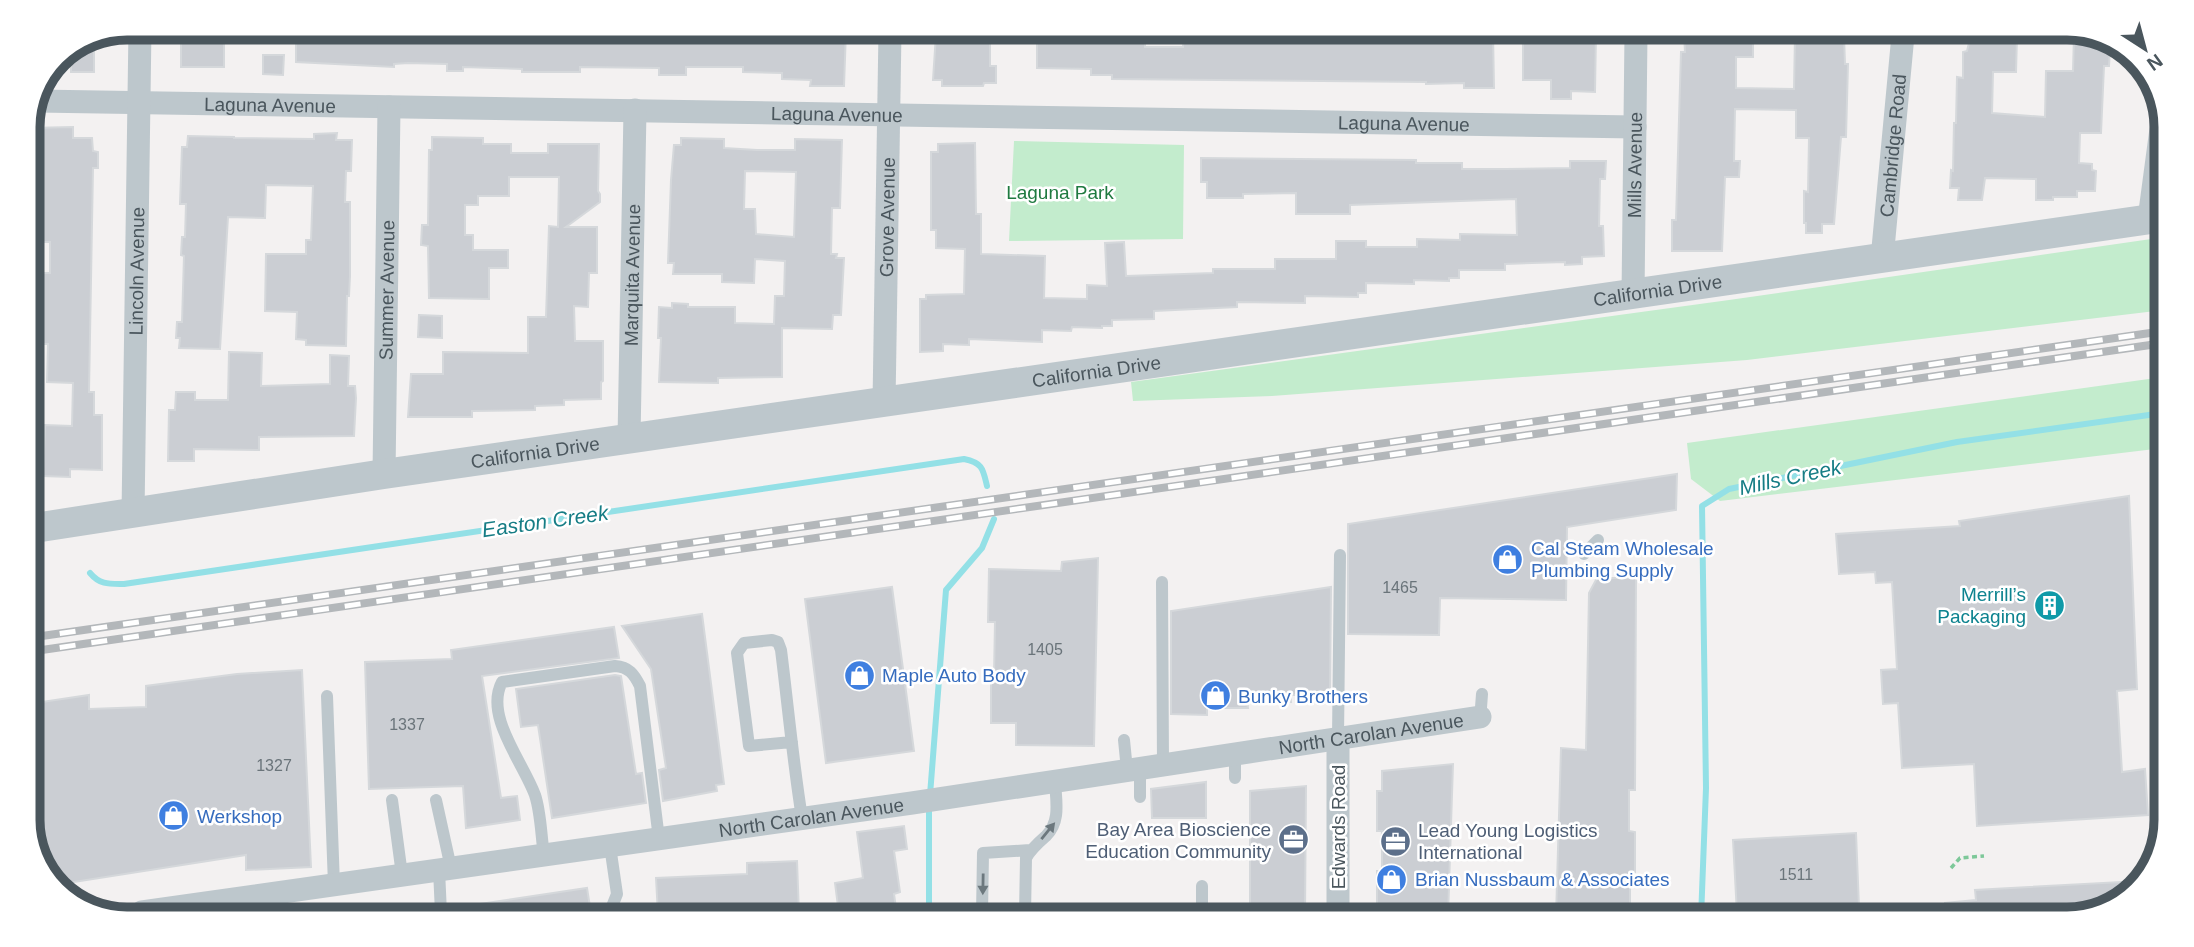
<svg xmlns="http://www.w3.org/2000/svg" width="2194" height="947" font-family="Arial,sans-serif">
<rect width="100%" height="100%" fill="#f3f1f1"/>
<path fill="#c3eccd" d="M1014,141l170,4 -1,94 -174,2z
M2165,237l-1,73 -417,50 -475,36 -139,5 -2,-19 598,-82z
M2163,377v71l-443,53 -29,-22 -4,-36z"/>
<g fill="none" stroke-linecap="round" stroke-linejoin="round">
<path stroke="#93e0e6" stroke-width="6" d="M90,573c10,12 19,11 34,11l840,-125c19,4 19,10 23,27
M930,795l16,-205 36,-42 12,-29
M929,915v-110
M1701,918l5,-130 -4,-282 27,-17 228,-47 206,-29"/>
</g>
<path fill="#cbced3" stroke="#d5d8db" stroke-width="2" fill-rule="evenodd" d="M296,29l550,2 -2,55h-34l1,-6 -29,-1v-6l-39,-1v-5h-57v8h-27v-7l-79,-1v5h-58v-3l-59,-2v4h-16v-7l-39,-1 -14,1v3l-98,-5z
M940,31h50v35h6v17h-12l-1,3h-41v-6h-9l3,-46 4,1z
M1129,32h16v15h38l1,-15h80v5h90v3h30v-7h109l1,55h-30v-5l-38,1v-2l-314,-3v-4h-21v-6l-54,-1v-35l31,1v6l61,1z
M1562,33h34l-1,59 -24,-1v8h-20v-19h-28v-41l39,1z
M1684,34h51v7h18v16h-17v31l58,1 1,-54 49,1 1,28h3l-2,73h-5l-7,87h-12v9h-16v-10h-2v-32l4,1 1,-54h-13v-28l-61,-1 -1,52h6l-1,16h-14l-3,74h-50v-31h4l5,-168h4z
M1971,35h41v2h5l-1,35h-23l-1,41 53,4 1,-46h27l1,-36h28v14h8l-1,17h-5l-3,67h-21l-1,30 13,1v6l4,1 -1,20h-18v6h-24v3h-17v-21l-51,-1 -3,22h-24l1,-12h-9l1,-18 2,1 1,-48h2l1,-46 6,1v-26l4,-1z
M181,36h43v31h-43z
M94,41v31h-23v-8h-17l3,-7z
M263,55h21l-1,20 -20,-1z
M73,127v11h19l1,13 5,1v16h-5l-4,224h5v23h8v55l-32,-1v8l-27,-1 2,-51 27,1 1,-43 -26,-1 1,-38h-12l1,-71h13v-31h-8v-54l-14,1v-61z
M337,133l-1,7h16l-1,31h-5l-1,31h5v74l-1,20h-2l-1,50 -40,-1v-5l-10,-1 1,-27 -32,-1 1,-57h40v-14h5l2,-54 -47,-1 -1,33 -37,-1 -8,132 -41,-1 1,-10h-4l1,-16h5l2,-66 -3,-1 1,-18h3l1,-33h-6l2,-57h5l1,-11 46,1v1l80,1v-5z
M432,137l51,1v6h28v9h37v-9h51l-1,47 2,3v8l-34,25h31v46h-8l-1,34 -14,-1 1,35h28v40l-2,1v17l-37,1v5l-29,1v4l-63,1v6h-64l3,-43h32v-22l85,1v-36h18l3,-91 9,1 1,-50h-50v19h-31v9h-13v30h8v15h35v18h-19v31l-60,-1 -1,-52 -7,-1 1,-20h6l1,-75h3z
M681,138l43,1v9l33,2h38v-11l47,1 -2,68h-8l-1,46h6l-1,4h8l-3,57h-8l-1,14 -50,-1v49l-64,1v5l-59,-1 2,-44h-3l1,-31 13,1v-5l16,1v3h47v16l39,1 1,-28h9l1,-35 -30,-2 -1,24 -32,-1v-8h-49l1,-11h-6l3,-83 3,-35h7zM745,171l51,1 -2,65 -38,-3 -1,-25h-11z
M975,143l1,71h5v40l64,2 -1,42 43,1v-14l20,1 -2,-43 19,-1 2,34 87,-3v-4h62v-10h61v-18h30v6h51v-8l43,1v-6l57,1 -1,-36 -166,6v9h-54v-21l-53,1v4h-36v-16h-6v-24l215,2v3h46v6h44l64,-1v-7h36l-1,18h-5l-1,47h4l1,30 -22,1v7l-17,1v-3l-60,2v6h-46v8h-10v3l-35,-1v4l-48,-1v10h-8v4l-53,-1v7l-68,-1v5l-83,4v8l-42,1v6h-10v2l-30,-1 -1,4 -29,-1v12l-73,-3v6l-26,-1v7l-23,1v-53h6v-4l38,-1 1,-45 -29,-1v-18h-5v-78h7v-8z
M419,315l23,1v22l-24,-1z
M229,352l33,1 -1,33 69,-2v-29l19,1 -1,30h7l1,12 -2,38 -95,1v13l-65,-1v12h-26l1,-51h6l1,-18h19v8h33z
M1677,474l-1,36 -109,17 -1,73 -126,-2 -1,37 -91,-1v-110z
M2129,496l8,193 -20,2 5,81 23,-3 3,46 -171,11 -3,-62 -72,4 -4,-65 -15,1 -2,-34 16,-1 -5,-87 -16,1 -1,-11 -36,2 -3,-40 124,-8 -1,-5z
M1098,558l-4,188 -78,-1v-22h-25v-47l3,-1 1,-53h-7l1,-53 72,2 1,-9z
M1597,578h39l-1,212h-6v41l6,1v40h-5v45h-74l5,-169 25,2 3,-157z
M892,587l22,164 -88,12 -21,-164z
M1331,587l-1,108h-40l1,7 -44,-1 1,7h-41v7l-36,-1v-103z
M702,614l22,170 -8,1 1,6 -54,10 -4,-31 7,-2 -15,-99 -29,-43z
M614,627l5,31 -137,18 19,122 16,-2 3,24 -54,8 -3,-42 -94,3 -4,-127 87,-3 -1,-9z
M302,670l9,197 -65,3v-15l-191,30 -7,-5 -20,-53v-123l61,-9v14l57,-2v-21l91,-12z
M615,675l6,1 15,98 6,-1 4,30 -94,15 -14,-93 -17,2 -5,-38z
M1453,764l-5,153 -66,-1v-4h-5v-41h5v-40h-5v-40h5v-20z
M1206,782v36h-54l-1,-29z
M1306,786l-1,130h-55v-125z
M904,826l3,23 -13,2 6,41 -6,2 3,21 -58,-1 -4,-31 28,-5 -6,-46z
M1856,833l3,74 -122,7 -4,-74z
M797,861l2,53h-141l-2,-36 91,-4v-11z
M2139,881l-17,21 -54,17h-123v-16l31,-3 -1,-10z
M587,888l4,25h-112v-9z"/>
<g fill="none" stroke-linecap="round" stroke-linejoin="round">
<path stroke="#7dc899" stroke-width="3.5" stroke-dasharray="5 3.5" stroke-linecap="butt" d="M1951,868l9,-10 24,-2"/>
<path stroke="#bdc7cc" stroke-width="12" d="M1584,554l14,-14
M1162,582l1,182
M327,696l7,189
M1480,721l2,-27
M1338,738l2,-183
M1124,740l3,30
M792,742l-43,4 -12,-93 7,-10 28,-3 6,2 3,8c7,56 12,112 21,168
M1235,778v-24
M1140,797v-29
M392,800l10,75
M436,800l15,68
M544,855c-3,-19 -3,-42 -9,-60 -12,-33 -51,-79 -33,-113l113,-16c14,1 19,8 25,20l19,153
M439,870l2,43
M1202,886v30
M609,914l8,-20 -7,-48
M982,915l1,-62 47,-3
M1025,915l1,-57c5,-9 12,-15 20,-22 15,-15 10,-35 9,-55"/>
<g stroke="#bdc7cc" stroke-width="23">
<path id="s1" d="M37,101l1598,26"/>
<path d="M2149,219l14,-105"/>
<path id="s2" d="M1882,259l21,-224"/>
<path id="s3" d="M1633,296l3,-262"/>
<path id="s4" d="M884,403l6,-372"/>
<path id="s5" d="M629,439l6,-329"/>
<path id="s6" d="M384,474l5,-367"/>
<path id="s7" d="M133,514l7,-486"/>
<path id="s8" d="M142,912l770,-109 568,-86"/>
<path d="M1338,916v-178"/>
</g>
<path stroke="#bdc7cc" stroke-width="30" id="s9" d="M28,529l356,-55 1781,-257"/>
<defs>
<path id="rail" d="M28,638l2136,-307
M28,652l2136,-309"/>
</defs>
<use href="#rail" stroke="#b3b7ba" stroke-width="8"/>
<use href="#rail" stroke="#fff" stroke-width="5" stroke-dasharray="16" stroke-linecap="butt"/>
</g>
<defs><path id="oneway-solid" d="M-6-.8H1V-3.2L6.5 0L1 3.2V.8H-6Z" transform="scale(1.75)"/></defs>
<g fill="#6c787e">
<use href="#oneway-solid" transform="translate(1048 831) rotate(-51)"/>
<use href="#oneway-solid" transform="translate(983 884) rotate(91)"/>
</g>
<defs>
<symbol id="shop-disc" viewBox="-11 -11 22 22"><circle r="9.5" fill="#3f7fe0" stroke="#fff"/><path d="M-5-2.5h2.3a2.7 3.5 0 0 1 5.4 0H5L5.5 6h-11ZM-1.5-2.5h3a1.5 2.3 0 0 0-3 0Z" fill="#fff"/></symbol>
<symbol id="building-disc" viewBox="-11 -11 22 22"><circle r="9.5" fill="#0f9aa8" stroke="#fff"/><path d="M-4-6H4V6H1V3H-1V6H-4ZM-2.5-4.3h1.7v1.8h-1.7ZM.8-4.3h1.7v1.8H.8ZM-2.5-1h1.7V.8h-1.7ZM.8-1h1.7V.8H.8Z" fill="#fff"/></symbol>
<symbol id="office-disc" viewBox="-11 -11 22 22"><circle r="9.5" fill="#5c6f8a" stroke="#fff"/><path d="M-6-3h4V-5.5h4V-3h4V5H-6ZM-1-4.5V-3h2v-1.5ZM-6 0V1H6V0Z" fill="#fff"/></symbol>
</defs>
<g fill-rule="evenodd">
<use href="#shop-disc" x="1490" y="542" width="35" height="35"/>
<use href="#building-disc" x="2032" y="588" width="35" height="35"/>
<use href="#shop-disc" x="842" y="658" width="35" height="35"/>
<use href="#shop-disc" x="1198" y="678" width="35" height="35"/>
<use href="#shop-disc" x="156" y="798" width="35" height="35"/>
<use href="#office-disc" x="1276" y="822" width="35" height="35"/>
<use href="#office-disc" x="1378" y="824" width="35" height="35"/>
<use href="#shop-disc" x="1374" y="862" width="35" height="35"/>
</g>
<g text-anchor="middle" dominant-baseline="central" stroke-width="5" stroke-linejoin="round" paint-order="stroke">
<g font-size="16" fill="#6a747a">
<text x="1400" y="587">1465</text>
<text x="1045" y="649">1405</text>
<text x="407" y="724">1337</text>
<text x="274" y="765">1327</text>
<text x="1796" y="874">1511</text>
</g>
<g font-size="19" fill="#4a565d" stroke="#fff">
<text stroke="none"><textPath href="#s1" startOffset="233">Laguna Avenue</textPath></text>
<text stroke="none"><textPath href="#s1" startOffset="800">Laguna Avenue</textPath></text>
<text stroke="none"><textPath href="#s1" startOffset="1367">Laguna Avenue</textPath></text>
<text stroke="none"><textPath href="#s2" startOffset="114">Cambridge Road</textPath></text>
<text stroke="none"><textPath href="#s3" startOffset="131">Mills Avenue</textPath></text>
<text stroke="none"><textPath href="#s4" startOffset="186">Grove Avenue</textPath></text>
<text stroke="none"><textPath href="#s7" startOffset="243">Lincoln Avenue</textPath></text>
<text stroke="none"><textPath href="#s5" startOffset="164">Marquita Avenue</textPath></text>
<text stroke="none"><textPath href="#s6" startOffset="184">Summer Avenue</textPath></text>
<text stroke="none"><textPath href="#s9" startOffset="1647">California Drive</textPath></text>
<text stroke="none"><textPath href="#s9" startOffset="1080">California Drive</textPath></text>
<text stroke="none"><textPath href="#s9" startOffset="513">California Drive</textPath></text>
<text stroke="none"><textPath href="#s8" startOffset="1242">North Carolan Avenue</textPath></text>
<text stroke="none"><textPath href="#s8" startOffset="676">North Carolan Avenue</textPath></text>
<text transform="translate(1338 827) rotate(-90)">Edwards Road</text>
</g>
<g font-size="19" fill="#1f7a40" stroke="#fff">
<text x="1060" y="192">Laguna Park</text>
</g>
<g font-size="19" fill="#366cbe" stroke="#fff" text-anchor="start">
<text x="1531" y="548">Cal Steam Wholesale<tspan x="1531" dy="22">Plumbing Supply</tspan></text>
<text x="882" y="675">Maple Auto Body</text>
<text x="1238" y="696">Bunky Brothers</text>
<text x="197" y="816">Werkshop</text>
<text x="1415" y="879">Brian Nussbaum &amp; Associates</text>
</g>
<g font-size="19" fill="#0d838f" stroke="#fff" text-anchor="end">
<text x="2026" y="594">Merrill’s<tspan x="2026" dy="22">Packaging</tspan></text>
</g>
<g font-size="19" fill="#4e5e75" stroke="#fff" text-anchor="end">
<text x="1271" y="829">Bay Area Bioscience<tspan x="1271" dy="22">Education Community</tspan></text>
<text x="1418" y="830" text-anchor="start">Lead Young Logistics<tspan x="1418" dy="22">International</tspan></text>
</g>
<g font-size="21" font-style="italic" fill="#167d85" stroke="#fff">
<text transform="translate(1790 477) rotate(-12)">Mills Creek</text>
<text transform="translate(545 521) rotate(-8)">Easton Creek</text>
</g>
</g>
<path d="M0 0H2194V947H0ZM127 40H2067A87 87 0 0 1 2154 127V820A87 87 0 0 1 2067 907H127A87 87 0 0 1 40 820V127A87 87 0 0 1 127 40Z" fill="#fff" fill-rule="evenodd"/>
<path fill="none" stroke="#4a565d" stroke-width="9" d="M127 40H2067A87 87 0 0 1 2154 127V820A87 87 0 0 1 2067 907H127A87 87 0 0 1 40 820V127A87 87 0 0 1 127 40Z"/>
<g transform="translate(2145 49) rotate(144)" stroke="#ffffff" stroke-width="5" paint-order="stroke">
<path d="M0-5L12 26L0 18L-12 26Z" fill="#4a565d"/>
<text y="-10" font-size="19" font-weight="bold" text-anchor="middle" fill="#4a565d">N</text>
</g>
</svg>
